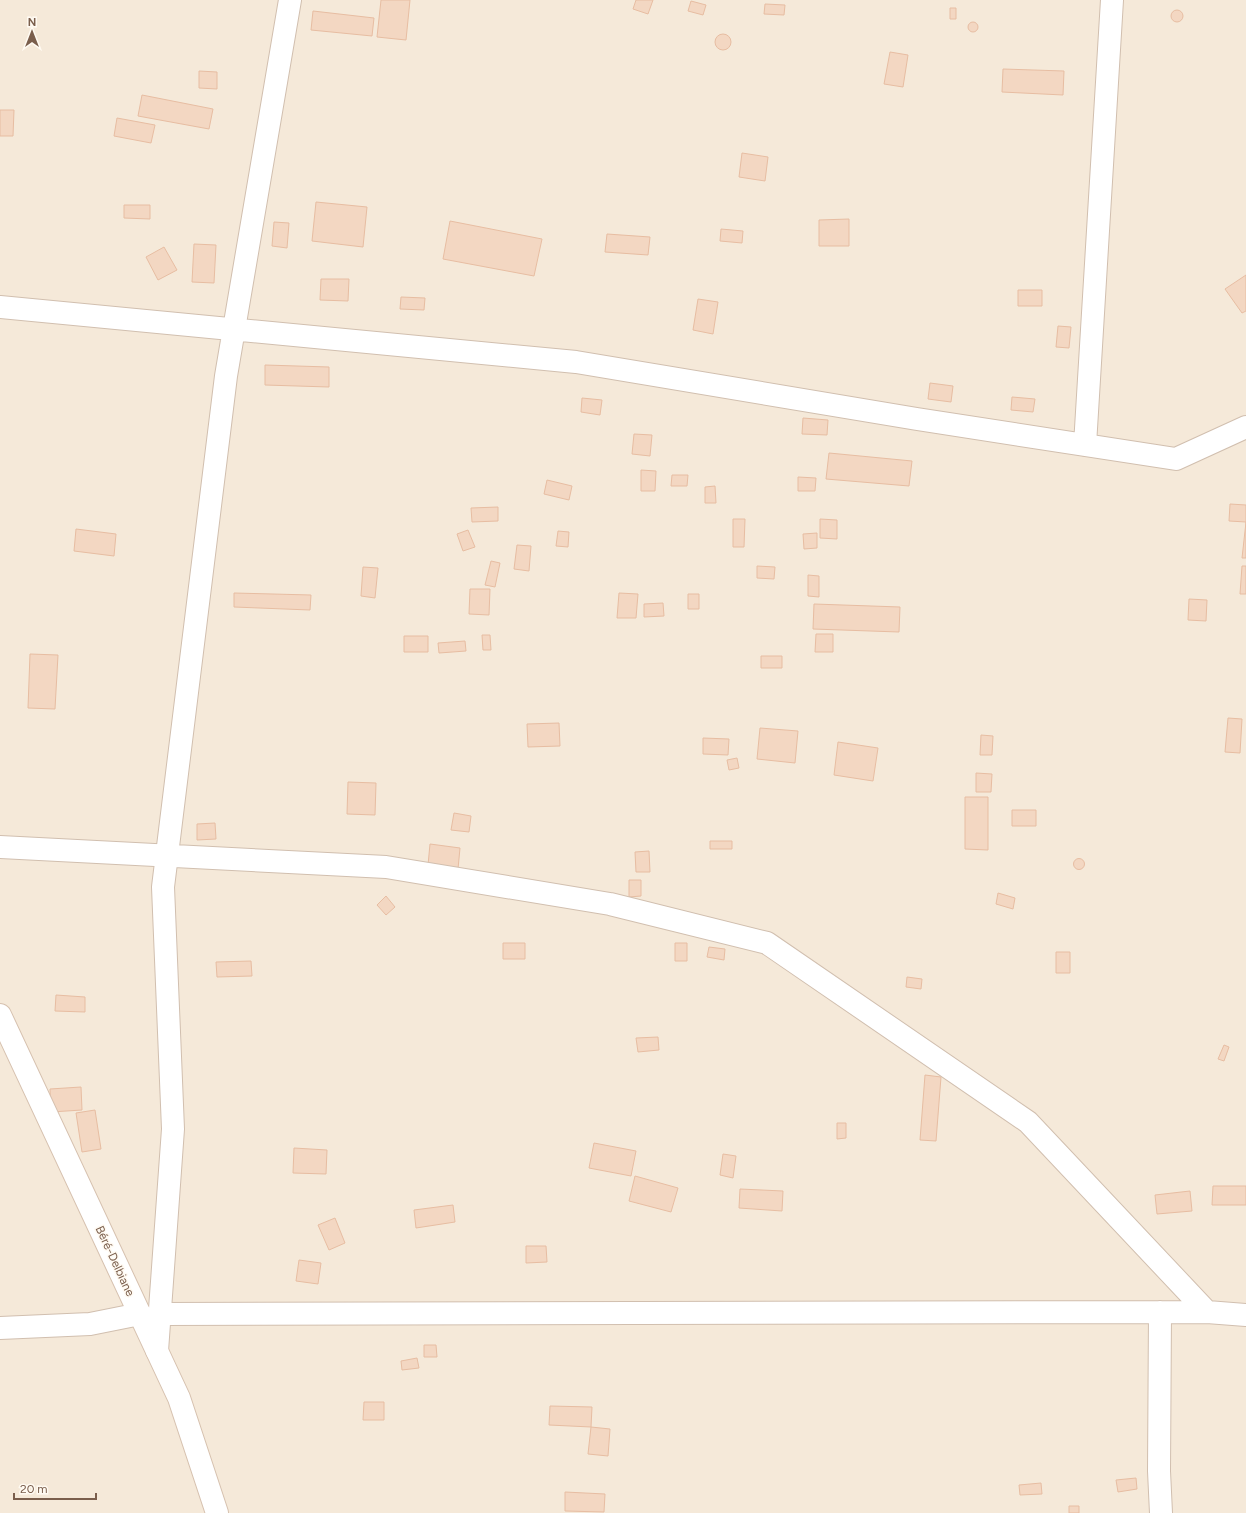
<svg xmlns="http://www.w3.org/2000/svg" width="1246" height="1513" font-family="Figtree,sans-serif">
<rect width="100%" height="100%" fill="#fdf7eb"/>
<path fill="#f5e9d9" d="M0,0h1246v1513h-1246z"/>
<path fill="#f3d7c2" stroke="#e7bda2" d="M381,0h29l-4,40 -29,-3z
M636,0h17l-5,14 -15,-5z
M691,1l15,4 -3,10 -15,-4z
M765,4l20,1 -1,10 -20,-1z
M950,8h6v11h-6z
M1171 16a6 6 0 1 1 12 0a6 6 0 1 1-12 0Z
M313,11l61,7 -2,18 -61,-6z
M968 27a5 5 0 1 1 10 0a5 5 0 1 1-10 0Z
M715 42a8 8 0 1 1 16 0a8 8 0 1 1-16 0Z
M890,52l18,3 -5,32 -19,-3z
M1003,69l61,2 -1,24 -61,-3z
M199,71l18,1v17l-18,-1z
M142,95l71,14 -4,20 -71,-13z
M0,110h14l-1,26h-13z
M117,118l38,7 -4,18 -37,-7z
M742,153l26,4 -3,24 -26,-4z
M316,202l51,5 -4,40 -51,-6z
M124,205h26v14l-26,-1z
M849,219v27h-30v-26z
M450,221l92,18 -8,37 -91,-17z
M274,222l15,1 -2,25 -15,-2z
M721,229l22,2 -1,12 -22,-2z
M607,234l43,3 -2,18 -43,-3z
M194,244l22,1 -2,38 -22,-1z
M164,247l13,23 -19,10 -12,-23z
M1246,275v36l-4,2 -17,-24z
M321,279h28l-1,22 -28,-1z
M1018,290h24v16h-24z
M401,297l24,1 -1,12 -24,-1z
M698,299l20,3 -5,32 -20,-4z
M1058,326l13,1 -2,21 -13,-1z
M265,365l64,2v20l-64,-2z
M930,383l23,3 -2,16 -23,-3z
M1012,397l23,2 -2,13 -22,-2z
M582,398l20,2 -2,15 -19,-3z
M803,418l25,2 -1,15 -25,-1z
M634,434l18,1 -2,21 -18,-2z
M829,453l83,8 -3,25 -83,-7z
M641,470l15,1 -1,20h-14z
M672,475h16l-1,11h-16z
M798,477l18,1 -1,13h-17z
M547,480l25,6 -3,14 -25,-6z
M715,486l1,17h-11v-16z
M1230,504l16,1v53h-4l4,-36 -17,-1z
M498,507v14l-26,1 -1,-14z
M733,519h12l-1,28h-11z
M820,519l17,1v19l-17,-1z
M76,529l40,5 -2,22 -40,-5z
M468,530l7,17 -12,4 -6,-17z
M558,531l11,1 -1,15 -12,-1z
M817,533v15l-13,1 -1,-15z
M517,545l14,1 -2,25 -15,-2z
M491,561l9,2 -5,24 -10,-2z
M757,566l18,1 -1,12 -17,-1z
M1242,566h4v28h-6z
M363,567l15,1 -3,30 -14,-2z
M808,575l11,1v21l-11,-1z
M470,589h20l-1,26 -20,-1z
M234,593l77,2 -1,15 -76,-3z
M619,593l19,1 -2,24h-19z
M688,594h11v15h-11z
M1189,599l18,1 -1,21 -18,-1z
M663,603l1,13 -20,1v-13z
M814,604l86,3 -1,25 -86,-3z
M816,634h17v18h-18z
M482,635h8l1,15h-8z
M404,636h24v16h-24z
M465,641l1,10 -27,2 -1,-10z
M30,654l28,1 -3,54 -27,-1z
M761,656h21v12h-21z
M1228,718l14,1 -2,34 -15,-1z
M559,723l1,23 -32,1 -1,-23z
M760,728l38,3 -3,32 -38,-4z
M981,735l12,1 -1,19h-12z
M703,738l26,1 -1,16 -25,-1z
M838,742l40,6 -5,33 -39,-6z
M737,758l2,10 -10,2 -2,-10z
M976,773l16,1 -1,18h-15z
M348,782l28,1 -1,32 -28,-1z
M965,797h23v53l-23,-1z
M1012,810h24v16h-24z
M454,813l17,3 -2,16 -18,-2z
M215,823l1,16 -19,1v-16z
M710,841h22v8h-22z
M430,844l30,4 -2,21 -30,-4z
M649,851l1,21h-14l-1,-20z
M1073.5 864a5.5 5.5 0 1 1 11 0a5.5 5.5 0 1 1-11 0Z
M629,880h12v16l-12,1z
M998,893l17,5 -2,11 -17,-5z
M386,896l9,11 -9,8 -9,-10z
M503,943h22v16h-22z
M675,943h12v18h-12z
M709,947l16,2 -1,11 -17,-3z
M1056,952h14v21h-14z
M251,961l1,15 -35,1 -1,-15z
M907,977l15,2 -1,10 -15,-2z
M56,995l29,2v15l-30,-1z
M658,1037l1,13 -21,2 -2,-14z
M1224,1045l5,2 -5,14 -6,-2z
M925,1075l16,2 -5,64 -16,-1z
M81,1087l1,23 -31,2 -1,-23z
M95,1110l6,39 -19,3 -6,-39z
M837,1123h9v15l-9,1z
M594,1143l42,8 -5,25 -42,-8z
M294,1148l33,2 -1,24 -33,-1z
M723,1154l13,2 -3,22 -13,-3z
M635,1176l43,12 -7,24 -42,-11z
M1213,1186h33v19h-34z
M740,1189l43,2 -1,20 -43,-3z
M1190,1191l2,20 -35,3 -2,-19z
M453,1205l2,17 -39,6 -2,-18z
M335,1218l10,25 -16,7 -11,-25z
M526,1246h20l1,16 -21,1z
M299,1260l22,3 -3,21 -22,-3z
M424,1345h12l1,12h-13z
M417,1358l2,10 -17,2 -1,-9z
M364,1402h20v18h-21z
M550,1406l42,1 -1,20 -42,-2z
M591,1427l19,2 -2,27 -20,-2z
M1136,1478l1,11 -19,3 -2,-12z
M1041,1483l1,11 -22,1 -1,-10z
M565,1492l40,2 -1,18 -39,-1z
M1069,1506h10v7h-10z"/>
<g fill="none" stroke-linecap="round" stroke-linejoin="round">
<defs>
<path id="street" d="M0,307l576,55 341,57 259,40 70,-32
M1085,445l27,-445
M0,847l386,20 224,37 157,39 261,179 179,190
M1160,1312l-1,159 2,42
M160,1314l1047,-2 39,3
M0,1328l90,-4 50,-10
M157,1351l16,-222 -10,-242 63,-511 64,-376"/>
<path id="secondary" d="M0,1015l179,383 38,115"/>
</defs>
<use href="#street" stroke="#d1bfaf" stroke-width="24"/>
<use href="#secondary" stroke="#d6c1af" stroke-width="24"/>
<use href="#street" stroke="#fff" stroke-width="22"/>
<use href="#secondary" stroke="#fff" stroke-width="22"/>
</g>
<g text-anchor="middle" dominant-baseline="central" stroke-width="3" stroke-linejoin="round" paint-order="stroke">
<g font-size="12" fill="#7a5e4c" stroke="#fffaf2">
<text transform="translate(115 1261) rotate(65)">Béré-Delbiane</text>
</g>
</g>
<g transform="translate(32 32)" stroke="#fffaf2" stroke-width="3" paint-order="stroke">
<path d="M0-3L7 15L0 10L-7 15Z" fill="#7a5e4c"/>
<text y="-6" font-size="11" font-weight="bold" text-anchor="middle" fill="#7a5e4c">N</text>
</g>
<path d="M14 1493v6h82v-6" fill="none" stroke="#7a5e4c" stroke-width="2"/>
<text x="20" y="1493" font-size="12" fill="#7a5e4c" stroke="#fffaf2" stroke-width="3" paint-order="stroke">20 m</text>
</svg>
